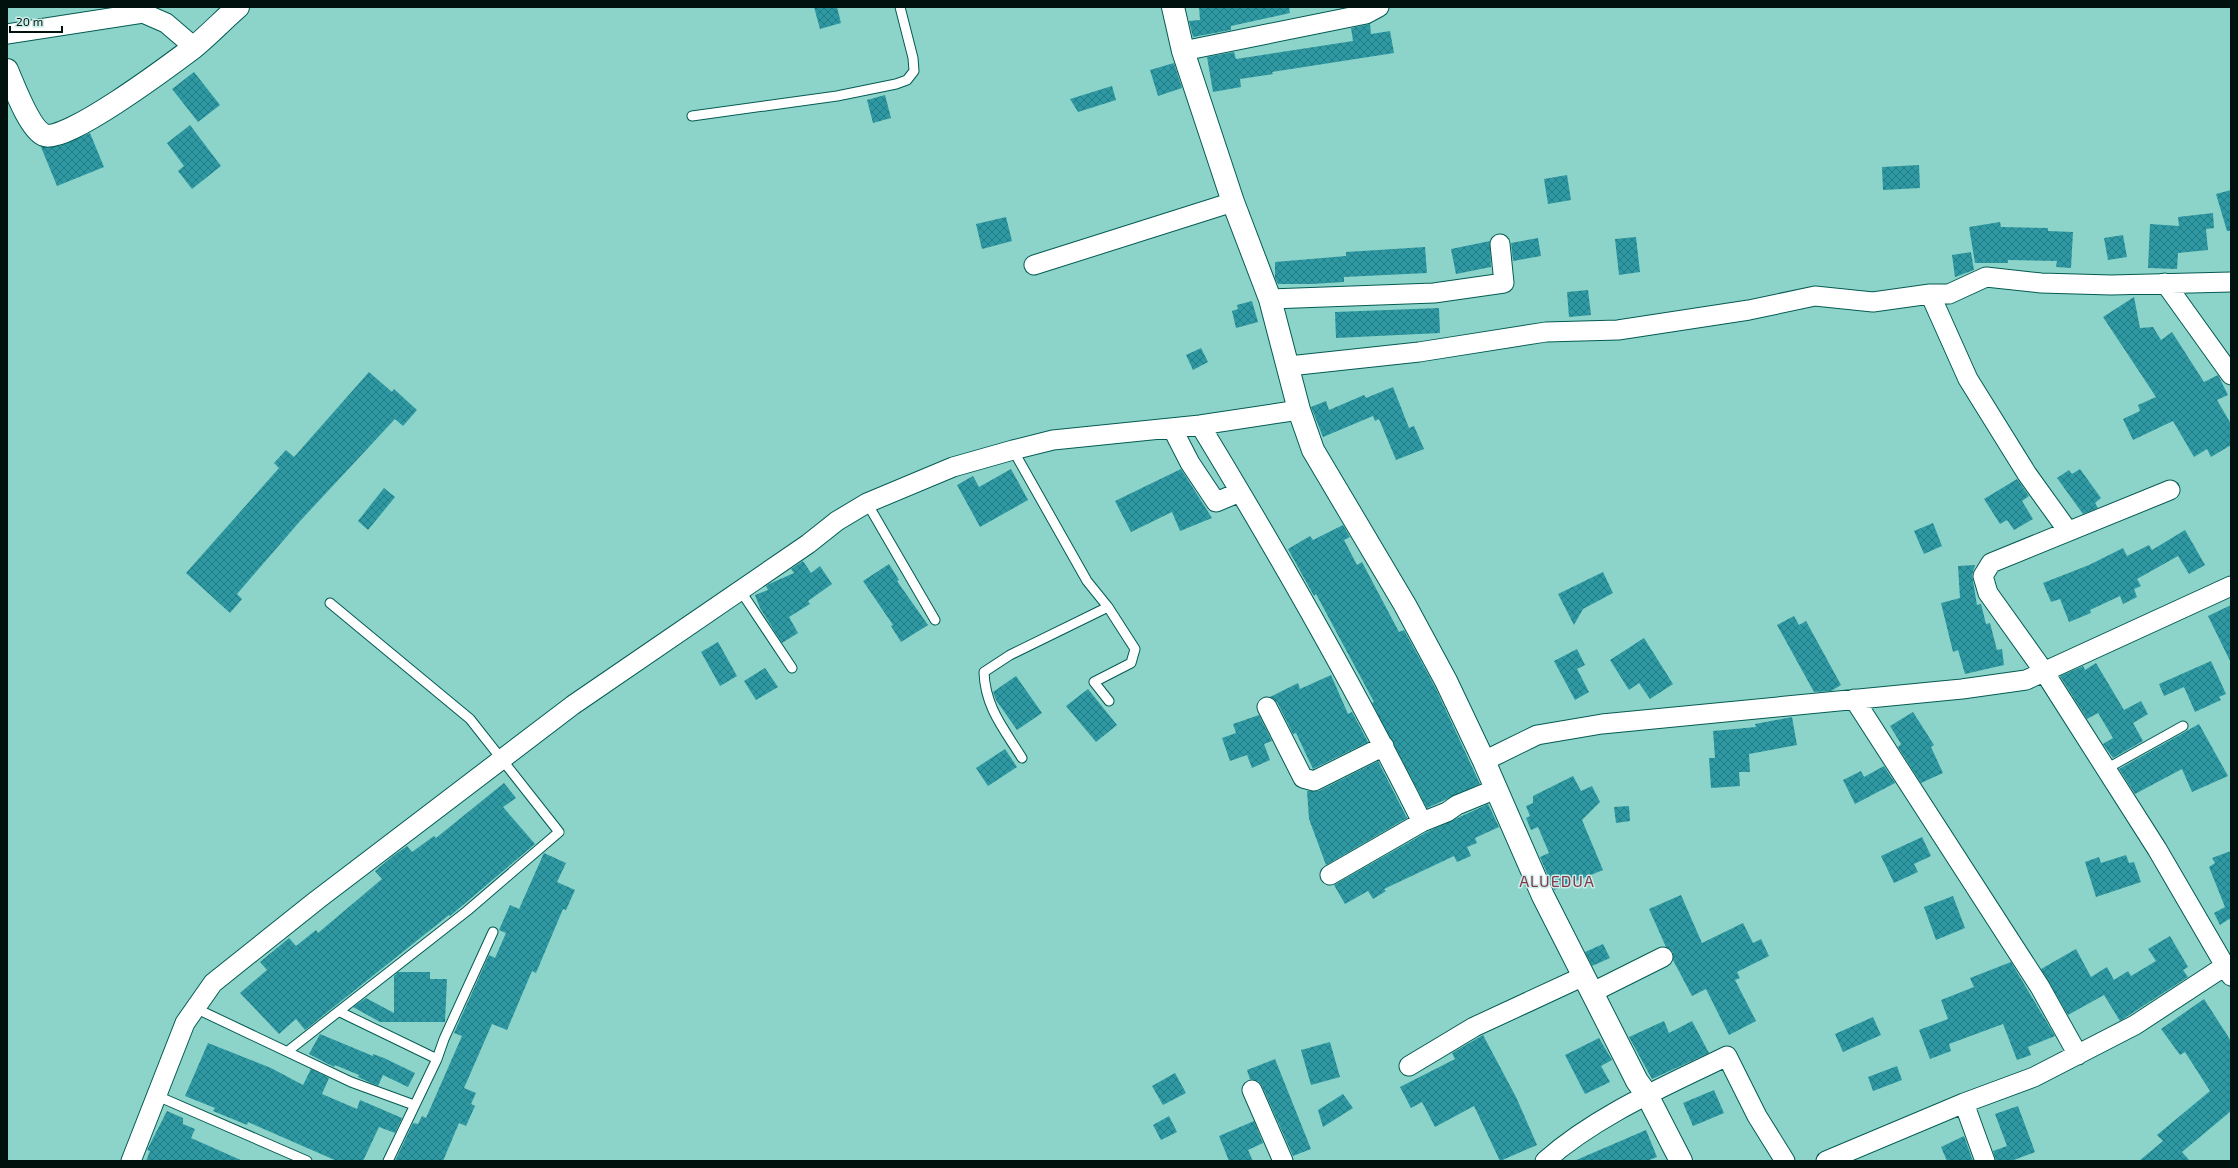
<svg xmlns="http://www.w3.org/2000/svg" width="2238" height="1168" font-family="'Exo 2',sans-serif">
<defs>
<pattern id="building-cross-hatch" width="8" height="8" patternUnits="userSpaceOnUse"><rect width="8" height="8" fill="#2e99a3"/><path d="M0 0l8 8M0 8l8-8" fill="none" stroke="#257b83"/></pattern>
</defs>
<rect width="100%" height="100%" fill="#8cd4ca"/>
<path fill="url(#building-cross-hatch)" d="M814,7h23l4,16 -21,6z
M1199,7h90l1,6 -59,13v4l-38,7 -4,-16 11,-1z
M1370,24l1,10 19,-3 4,22 -122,19 1,2 -33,5 1,8 -28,5 -6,-35 27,-5 2,7 117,-18 -2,-13z
M1174,63l8,25 -24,8 -8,-26z
M194,72l26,33 -22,17 -26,-33z
M1112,86l4,14 -38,12 -8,-13z
M885,95l6,23 -18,5 -6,-23z
M190,125l31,41 -29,23 -14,-18 6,-5 -17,-23z
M90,133l14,34 -47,19 -16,-39 19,-1z
M1919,165l1,23 -37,2 -1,-23z
M1567,175l4,25 -23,4 -4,-25z
M2231,190v41h-4l-11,-37z
M2213,213l1,15 -8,1 2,21 -30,3 -1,16 -29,-1 2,-44 29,2 -1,-9z
M1006,217l6,24 -30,8 -6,-25z
M2000,222l1,5 47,1v3l25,1 -2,36 -15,-1 1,-6 -49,-1v3h-33l-6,-36z
M2123,235l4,22 -19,3 -4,-22z
M1636,237l4,35 -21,3 -4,-36z
M1538,238l3,18 -28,5 -2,-18z
M1490,241l1,26 -35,7 -5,-25z
M1425,247l2,26 -83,4v5l-32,2h-34l-3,-6v-16l71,-6v-4z
M1971,252l3,18 -19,7 -3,-22z
M1588,290l3,25 -22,2 -2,-25z
M2134,297l6,31 13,-1 8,13 11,-8 32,50 14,-7 10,20 -11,5 14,24v21l-20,12 -4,-8 -13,8 -21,-36 -40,19 -10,-21 17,-8 -2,-6 18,-8 -53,-80z
M1252,301l6,21 -22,6 -4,-17 6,-2 -1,-4z
M1439,308l1,25 -104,5 -1,-26z
M1201,348l7,14 -15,8 -7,-15z
M369,372l23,20 2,-3 23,21 -14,16 -8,-7 -94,101 -64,74 5,5 -12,14 -44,-40 93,-105 -5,-5 12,-13 8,7z
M1393,387l16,41 5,-2 10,23 -28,11 -17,-41 -4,2 -2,-5 -50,21 -12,-30 15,-6 3,9 35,-15 2,3z
M1011,469l17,31 -48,27 -23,-42 16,-9 6,11z
M1181,469l31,49 -32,13 -8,-19 -41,20 -16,-31z
M2080,469l21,29 -6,5 3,5 -15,6 -26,-36 12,-8 3,4z
M2017,479l12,17 -7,5 11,18 -19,11 -7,-10 -7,4 -16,-25z
M384,488l11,9 -27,33 -10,-9z
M1933,523l9,23 -18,8 -10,-23z
M1343,525l7,12 -6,3 13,25 5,-3 37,70 5,-2 31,57 45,97 -53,24 -55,-105 2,-1 -58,-108 -2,2 -26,-47 22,-13 3,4z
M2185,530l20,35 -16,9 -11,-18 -41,23 4,7 -7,3 3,8 -14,7 -3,-8 -30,14 1,3 -22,9 -9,-23 -9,3 -8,-19 46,-18 34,-17 4,8 22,-11 3,5z
M803,561l8,12 9,-7 12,18 -24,17 2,3 -21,13 9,16 -16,10 -22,-35 -5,-13 13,-5 -2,-4 3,-2 25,-11 -3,-4z
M889,564l10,16 -2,1 31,44 -27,17 -10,-16 2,-1 -30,-44z
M1975,565l-3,10 5,30 4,-1 5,20 4,-1 7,27 5,-1 2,16 -39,9 -7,-24 -5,2 -12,-49 19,-5 -2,-32z
M1603,572l10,21 -30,16 -9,16 -16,-31z
M2231,605v58l-23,-47z
M1794,616l5,9 7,-4 35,64 -10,6 -17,1 -37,-67z
M1644,638l29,46 -23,15 -11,-16 -10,7 -19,-30z
M718,642l19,34 -17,10 -19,-34z
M1577,649l8,16 -8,4 12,23 -14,8 -21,-39z
M2211,661l15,33 -7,3 2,3 -26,12 -11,-25 -20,9 -5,-12z
M2096,663l28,47 17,-9 7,13 -15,9 10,18 -30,17 -10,-14 10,-6 -15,-25 -11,6 -27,-43 23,-10 2,4z
M765,668l13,19 -22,13 -12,-19z
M1331,675l17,39 4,-2 16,30 -55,27 -17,-36 -3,1 -16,-32 -7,-5 28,-14 2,6z
M1016,676l26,37 -25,17 -21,-30 -3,-8z
M1088,689l29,36 -21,17 -30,-36z
M1913,712l21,33 -3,2 12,26 -22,10 -23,-36 3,-3 -11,-18z
M1259,715l13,26 -8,3 6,16 -18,8 -5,-13 -17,6 -8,-23 14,-5 -3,-9z
M1792,717l5,28 -48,9 1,18h-11l1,14 -29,2 -2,-30h6l-2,-27 43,-4 -1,-3z
M2199,724l29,52 -36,16 -10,-23 -47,25 -16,-25z
M1005,749l12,18 -29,19 -12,-18z
M1378,761l29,57 -81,47 -17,-46 -2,-28h12z
M1884,766l11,17 -40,21 -12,-24 18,-9 3,6z
M1573,776l8,15 11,-5 8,16 -18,18 21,50 -49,20 -14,-33 9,-4 -11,-26 -7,3 -5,-12 4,-2 -4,-10 7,-3v-7z
M504,783l12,15 -13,9 32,37 -85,72 -1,-1 -144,115 -9,-11 -17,15 -39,-41 27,-23 -7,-8 29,-24 7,8 20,-16 2,3 64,-54 -7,-8 18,-15 14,-10 5,6 22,-16 2,2z
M1488,804l11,23 -24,11 2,5 -10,4 4,9 -14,6 -3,-6 -70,33 2,2 -13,8 -5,-8 -23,13 -11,-19 93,-53z
M1629,806l1,15 -14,2 -2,-16z
M1922,837l9,19 -17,8 4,8 -24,11 -13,-27z
M2231,851v69l-2,-1 -9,6 -6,-12 11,-6 -16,-40 6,-4 -3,-5z
M544,853l22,10 -9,19 18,8 -9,20 -3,-1 -27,64 -4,-2 -25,59 -15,-6 -28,64 12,5 -5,11 4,2 -9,20 -7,-3 -16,38h-48l18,-38 5,1 4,-8 4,2 36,-82 -8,-3 35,-78 6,3 11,-25 -7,-3 11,-25 9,4z
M2126,855l3,8 5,-1 7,20 -45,15 -11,-35 14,-5 2,6z
M1681,895l21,48 41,-20 10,20 8,-4 8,17 -32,16 3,6 -5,2 21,41 -27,14 -23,-46 -14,7 -19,-36v-8l-7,-5 -17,-38z
M1953,896l12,32 -29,12 -12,-33z
M2170,936l18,31 -5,3 5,7 -68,44 -16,-26 -36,20 -27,-46 35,-20 15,28 16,-10 7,13 14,-9 3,5 25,-15 -8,-12z
M1603,944l7,14 -18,8 -7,-14z
M2011,962l44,74 -27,11 3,8 -14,5 -14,-36 -54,20 2,7 -21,8 -11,-29 29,-11 -7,-19 33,-13 -4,-9z
M398,972h32v7h17l-2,43h-65l-27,-15 13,-9 28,15v-37z
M2204,999l27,42v70l-49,41 8,9h-51l24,-20 -6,-6 53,-44 -25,-39 -5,3 -19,-26z
M1873,1017l8,18 -38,17 -8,-18z
M1664,1021l5,12 23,-12 17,32 -57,26 -23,-42z
M320,1034l53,22v-2l11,4 31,15 -7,14 -25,-12 -5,11 -7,-3 -13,-6 1,-2 -24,-10 -1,2 -25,-13z
M1483,1035l33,62 21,48 -37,16 -26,-55 -39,21 -13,-25 -11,6 -11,-21 55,-28 -3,-6z
M1599,1038l13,22 -11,6 9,16 -25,12 -20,-39z
M1330,1042l10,35 -29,8 -10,-35z
M208,1043l63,25 32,17 8,-16 18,9 -7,16 35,15 3,-9 42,18 -7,15 -16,-6 -16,34h-26l-89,-39 -1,3 -34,-14 2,-3 -30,-12z
M1275,1059l36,90 -18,7 -31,-70 -4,-5 -8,-2 -3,-9z
M1897,1066l5,14 -29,11 -5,-14z
M1175,1073l11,20 -23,12 -11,-19z
M1714,1090l10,23 -31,13 -10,-23z
M1343,1094l10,14 -30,19 -5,-17z
M2018,1106l17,46 -24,9h-15l-3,-10 14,-5 -12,-32z
M167,1111l16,7v6l12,5 -4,9 52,23h-97l4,-10 -3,-1z
M1169,1116l8,16 -16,8 -8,-15z
M1254,1121l9,22 -15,7 5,11h-24l-10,-25z
M1646,1130l11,27 -10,4h-73z
M1964,1136l9,25h-26l-6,-14z"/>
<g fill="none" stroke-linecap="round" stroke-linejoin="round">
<defs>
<path id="service" d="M692,116l145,-20 59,-12 11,-4 7,-9 -1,-13 -13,-51
M1013,450l74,131 21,26 -98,48 -26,17c1,35 20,57 38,86
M867,503l68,117
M740,590l52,78
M1108,607l27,42 -4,14 -37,19 15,19
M2106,769l77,-43
M195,1008l156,74 63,23
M340,1012l97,47
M288,1051l179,-140 92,-79 -89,-113 -140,-116
M155,1095l152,66
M388,1161l49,-102 7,-20 49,-107"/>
<path id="minor" d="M7,34l136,-21 23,10 28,24
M1183,51l183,-37 13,-7
M1034,265l199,-63
M2165,283l66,92
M1930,294l38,85 59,95 41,57
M1270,299l164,-6 70,-10 -4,-39
M1289,366l130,-14 127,-20 72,-2 131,-20 66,-14 58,6 57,-8h19l37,-17 55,6 70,2 120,-3
M1200,425c79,130 154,261 222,397l25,-10 10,-7 39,-16
M1172,428l18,35 26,39 24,-10
M2170,490l-179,73 -8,13 5,17 55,77 114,179 74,127
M1854,699l186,288 38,68
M1267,707l36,71 11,3 70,-35
M1484,761l53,-26 65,-11 360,-35 64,-9 205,-94
M1330,875l92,-53
M1593,992l70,-35
M1409,1066l65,-39 110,-51
M1252,1090l31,71
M1964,1103l21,58
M131,1161l54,-138 28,-40 104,-83 256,-195 235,-161 29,-23 30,-18 86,-36 60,-17 40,-10 147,-15 99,-15
M1545,1161c52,-46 119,-74 182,-105l30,60 28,45
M1826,1161l138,-58 70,-26 101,-52 90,-59"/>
<path id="tertiary" d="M1173,7l10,44 50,151 37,97 29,111 14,40 92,155 41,76 38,80 59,135 94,185 10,14 34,66
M7,70c7,16 22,58 37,65 20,10 129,-72 149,-87 16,-13 30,-28 45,-41"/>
</defs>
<use href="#service" stroke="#035b53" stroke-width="11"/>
<use href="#minor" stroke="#035b53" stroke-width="21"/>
<use href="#tertiary" stroke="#035b53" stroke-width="24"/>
<use href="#service" stroke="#fff" stroke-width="9"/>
<use href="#minor" stroke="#fff" stroke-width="19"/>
<use href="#tertiary" stroke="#fff" stroke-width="22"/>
</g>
<g text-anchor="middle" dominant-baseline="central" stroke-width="3" stroke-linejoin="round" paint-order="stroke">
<g font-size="16" letter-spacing="1" fill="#80394d" stroke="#cbede8">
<text x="1557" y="880">ALUEDUA</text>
</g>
</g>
<rect width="2238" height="1168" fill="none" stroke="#00110e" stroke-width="16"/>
<path d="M10 26v6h52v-6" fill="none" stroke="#00110e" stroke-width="2"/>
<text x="16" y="26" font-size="12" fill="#00110e" stroke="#cbede8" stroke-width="3" paint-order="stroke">20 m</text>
</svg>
